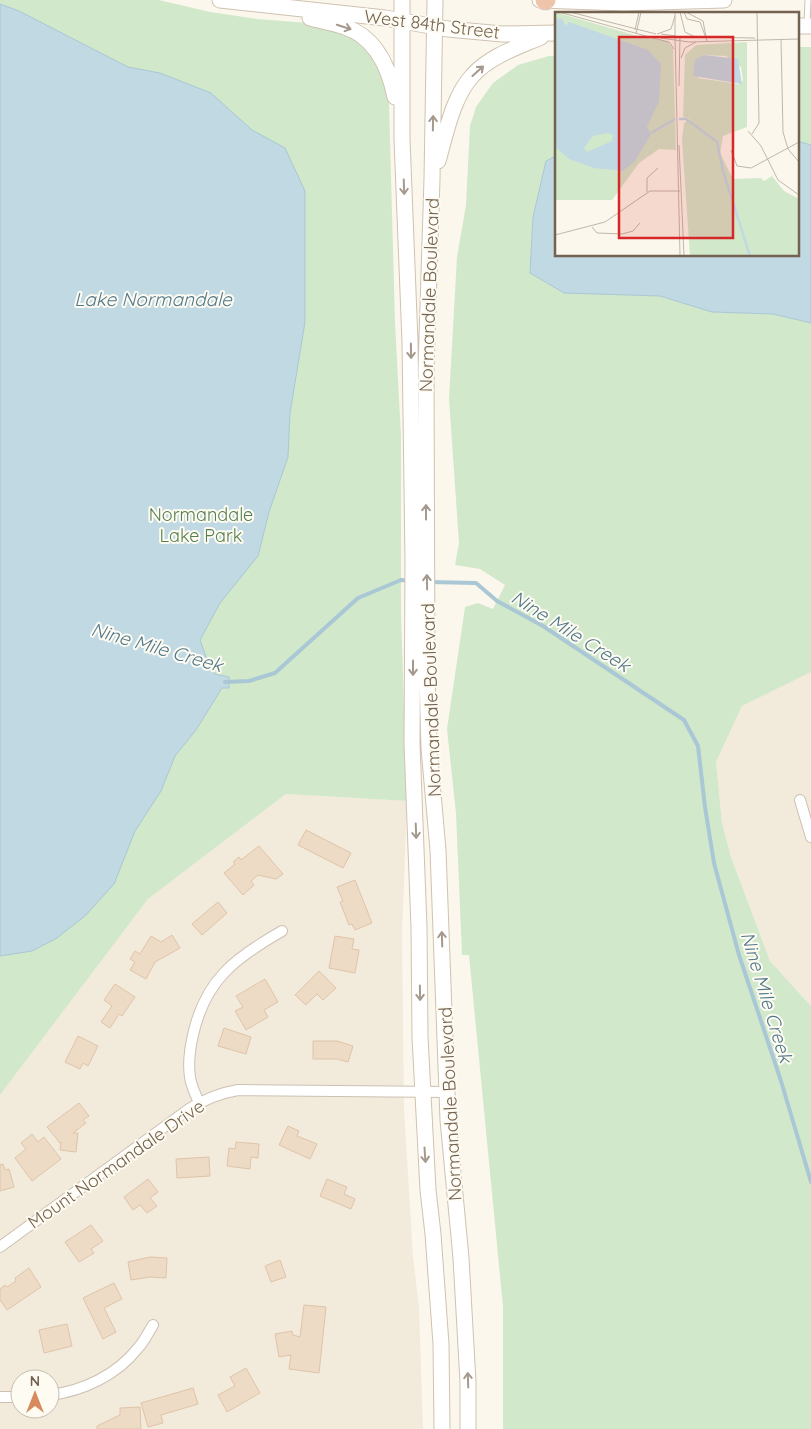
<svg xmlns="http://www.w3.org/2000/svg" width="811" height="1429" font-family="Quicksand,sans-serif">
<rect width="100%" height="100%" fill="#fbf7ec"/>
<path fill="#f2eadb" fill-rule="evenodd" d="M811,672v334l-41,-45 -39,-104 -9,-34 -6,-61 26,-56z
M286,794l121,7 -5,133 2,175 9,148 6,51 4,121h-423v-334l148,-196zM20,1379h30v30h-30z"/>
<path fill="#d2e8cb" d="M0,0h159l51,12 47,7 65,5 21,5 28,21 15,31 3,22 6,219 6,114v177l6,188 -121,-7 -138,105 -148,196z
M797,47h14v98l-14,-4z
M549,56h7v100l-10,5 -13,56 -3,56 34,20 96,3 52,16 61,2 38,9v349l-69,34 -26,56 6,61 9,34 39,104 41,45v423h-308v-122l-34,-352h-7l-6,-142 -9,-84 18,-122 13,-4 15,6 12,-24 -25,-16 -25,-4 4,-22 -10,-144 8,-142 9,-52 4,-79 6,-19 17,-24 25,-18z"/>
<path fill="#c1d9e3" stroke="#a9c7d4" d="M0,4l19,7 109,56 32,6 51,20 41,37 33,18 20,43v131l-15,91 -2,44 -19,55 -11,44 -38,47 -20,37 9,25 6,9 14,3v11h-7l-26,42 -21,26 -14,35 -26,40 -21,53 -28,31 -29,23 -25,13 -32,5z
M797,141l14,4v178l-38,-9 -61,-2 -52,-16 -96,-3 -34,-20 3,-56 13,-56 10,-5v99h241z"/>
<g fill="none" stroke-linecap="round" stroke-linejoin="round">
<path stroke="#a9c7d4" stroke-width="4" d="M429,582l47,1 21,18 46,25 141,94 14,26 7,61 9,56 25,92 42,126 30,101
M225,682l24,-1 26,-8 83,-75 43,-18 9,1"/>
</g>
<path fill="#eedbc6" stroke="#dfc4a8" d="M306,830l45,23 -8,15 -45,-23z
M259,846l24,28 -7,5 -18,-4 -7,6 3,4 -11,10 -19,-22 11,-9 -2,-2 6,-5 2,3z
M355,880l17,43 -17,7 -3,-6 -3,1 -9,-23 3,-1 -6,-14z
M218,902l9,11 -25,22 -10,-11z
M172,935l8,13 -25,14 -9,17 -16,-9 5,-8 -5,-3 5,-8 5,3 11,-18 10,6z
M335,936l19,3 -2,10 7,1 -4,23 -26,-5z
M319,971l17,17 -13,12 -6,-6 -11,11 -11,-10z
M265,979l13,23 -14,8 4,7 -22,13 -11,-19 8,-4 -7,-11z
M115,984l20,13 -13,19 -3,-2 -9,14 -9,-6 11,-16 -8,-6z
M224,1028l27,9 -5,17 -28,-8z
M78,1036l20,10 -10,20 -5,-3 -3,6 -15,-7z
M313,1041h24l16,5 -5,16 -11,-3h-24z
M79,1103l10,13 -6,4 3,3 -13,10h5l-2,19 -16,-2 1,-8 -1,1 -13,-16z
M288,1126l11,5 -2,5 20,8 -7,15 -31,-14z
M32,1134l6,8 6,-5 17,22 -29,22 -17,-23 11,-9 -5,-6z
M236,1142l23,2 -1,14 -7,-1 -1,12 -23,-3 2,-18 6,1z
M209,1157l1,19 -33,2 -1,-19z
M3,1164l2,6 4,-1 5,18 -14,4v-26z
M148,1179l10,13 -8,6 7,8 -10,7 -7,-8 -7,5 -9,-13z
M327,1179l20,8 -3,7 11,5 -4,10 -31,-13z
M91,1225l12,16 -12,8 3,4 -15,9 -14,-20z
M150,1257l17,1 -1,20 -16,-1 -19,3 -3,-18z
M280,1260l6,17 -15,5 -6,-16z
M29,1268l12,19 -34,23 -7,-10v-11l5,-4 2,2 9,-6 -1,-3z
M114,1283l8,16 -18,9 12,24 -13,7 -20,-41z
M304,1305l22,2 -7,66 -30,-4 2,-14 -12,2 -4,-23 17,-3 1,4 7,2z
M67,1324l5,22 -28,7 -5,-23z
M246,1368l14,25 -33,19 -9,-17 17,-9 -5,-9z
M193,1388l5,16 -37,11 2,8 -15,4 -7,-24z
M140,1407l1,22h-44v-3l23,-11v-7z"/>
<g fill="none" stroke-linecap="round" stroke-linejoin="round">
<defs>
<path id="lane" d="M807,24l1,-24"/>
<path id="street" d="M800,800l11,37
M199,1103c-3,-8 -8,-17 -9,-26 -2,-13 0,-29 3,-42 12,-55 42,-77 89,-104
M0,1247l189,-138c16,-10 31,-16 49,-19l209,2
M50,1395c33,-4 67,-20 88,-47 6,-6 10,-15 15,-23
M0,1397h20"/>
<path id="secondary" d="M220,0l165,18 63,11 54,5 54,-1
M402,0v139l8,203 3,219 -1,183 7,183 1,110 8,153 5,44 8,110 1,85
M435,0l-3,179 -6,190 1,307 2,72 9,102 10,270 13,138 7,124v47
M540,0l84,3 100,-3
M310,18c12,3 24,5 35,9 31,10 44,41 50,70
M797,26h14
M438,161c8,-28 15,-65 35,-86 17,-19 45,-28 68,-38"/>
<path id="highway" d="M545,0h1"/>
</defs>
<use href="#lane" stroke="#ccc1b2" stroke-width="7"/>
<use href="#street" stroke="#ccc1b2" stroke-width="12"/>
<use href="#secondary" stroke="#cfc2b0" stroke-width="17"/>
<use href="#highway" stroke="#d8d3ce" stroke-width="21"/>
<use href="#lane" stroke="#fff" stroke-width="5"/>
<use href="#street" stroke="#fff" stroke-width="10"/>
<use href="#secondary" stroke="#fff" stroke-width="15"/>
<use href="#highway" stroke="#eec5a9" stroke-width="19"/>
</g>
<defs><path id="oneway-shaft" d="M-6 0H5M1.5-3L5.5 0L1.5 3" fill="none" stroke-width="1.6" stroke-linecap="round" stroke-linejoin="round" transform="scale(1.25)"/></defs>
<g stroke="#a5998d">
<use href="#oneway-shaft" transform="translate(344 27) rotate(18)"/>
<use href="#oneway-shaft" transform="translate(478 71) rotate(-42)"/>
<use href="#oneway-shaft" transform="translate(433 123) rotate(-89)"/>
<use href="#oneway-shaft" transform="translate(404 187) rotate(88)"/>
<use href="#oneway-shaft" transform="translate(411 351) rotate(89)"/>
<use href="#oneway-shaft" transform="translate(426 512) rotate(-90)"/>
<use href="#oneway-shaft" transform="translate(427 582) rotate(-91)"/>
<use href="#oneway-shaft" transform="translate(413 668) rotate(90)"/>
<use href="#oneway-shaft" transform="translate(416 831) rotate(88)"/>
<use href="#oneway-shaft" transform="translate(442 939) rotate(-92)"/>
<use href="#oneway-shaft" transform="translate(420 993) rotate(89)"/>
<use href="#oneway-shaft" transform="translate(425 1155) rotate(86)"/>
<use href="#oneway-shaft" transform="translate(468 1380) rotate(-92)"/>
</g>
<g text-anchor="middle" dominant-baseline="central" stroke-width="4" stroke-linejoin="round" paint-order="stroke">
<g font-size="18" fill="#746250" stroke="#fefbf2">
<text transform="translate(432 24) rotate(7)">West 84th Street</text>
<text transform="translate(429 295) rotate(-88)">Normandale Boulevard</text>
<text transform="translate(431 700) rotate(-92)">Normandale Boulevard</text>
<text transform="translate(450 1104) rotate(-93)">Normandale Boulevard</text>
<text transform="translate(116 1164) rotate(-35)">Mount Normandale Drive</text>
</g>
<g font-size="18" fill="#547e4d" stroke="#fefbf2">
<text x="201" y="514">Normandale<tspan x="201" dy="21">Lake Park</tspan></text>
</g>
<g font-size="19" font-style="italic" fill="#50788b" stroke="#fefbf2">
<text x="153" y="299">Lake Normandale</text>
<text transform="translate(571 631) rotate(32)">Nine Mile Creek</text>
<text transform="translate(157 647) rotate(16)">Nine Mile Creek</text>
<text transform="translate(767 997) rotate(73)">Nine Mile Creek</text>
</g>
</g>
<g transform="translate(555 12)">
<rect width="244" height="244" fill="#fbf7ec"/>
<path d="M0,0l86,25 26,4 6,8 3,101 -17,-1 -20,14 -27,37h-57zM192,30v85l-24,9 -3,17 13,26 28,-1 3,3 8,-5 12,15 15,8v57h-109l-8,-116 2,-17 6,-4 -7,-2 2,-62 11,-10zM149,43l22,1 15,11 2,14 -5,3 -40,-6z" fill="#d2e8cb" fill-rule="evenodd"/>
<path d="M0,6l7,1 4,7 3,-4 79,28 13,14 -2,37 -12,26 4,7 -16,27 -12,10 -29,-3 -25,-9 -14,-12zM52,121l6,2 -1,6 -25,11 -3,-4 9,-12zM149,43l34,4 4,25 -49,-8 2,-16z" fill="#c1d9e3" fill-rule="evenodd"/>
<path fill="none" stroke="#c1d9e3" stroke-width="2.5" d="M124,107h7l31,23 6,29 27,85M96,121l24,-14"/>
<path fill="none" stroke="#c1b7a9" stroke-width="1" d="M4,0l94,26M15,0l86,22M125,0l5,20 10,5M129,0l3,7 13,3 6,16M131,0l17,9 4,21M80,18l4,-18M81,22l5,-22M102,22l14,-5 4,-13M106,22l15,2M120,24l5,220M120,24v-24M141,25l59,1M98,26l16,4 5,7M106,26l28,4 110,-3M226,27l2,93 5,17 11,13M126,46l4,-10 11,-6M124,74l1,-50M193,119l13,15 17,34 21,15M197,122l7,-11 -2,-111M124,133l5,111M176,138l6,16 14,2 48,-26M92,180v-14l11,-10M37,215l5,6 25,1 11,-3 7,-8M0,223l50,-13 45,-31h30"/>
<path fill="#d62828" fill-opacity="0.15" stroke="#d62828" stroke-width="2.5" d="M64,25h114v201h-114z"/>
<rect width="244" height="244" fill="none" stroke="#746250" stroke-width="2.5"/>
</g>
<g transform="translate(35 1394)"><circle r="24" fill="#fefbf2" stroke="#c7beb1"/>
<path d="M0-4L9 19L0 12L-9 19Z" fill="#d78a5e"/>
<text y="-8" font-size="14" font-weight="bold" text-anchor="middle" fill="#746250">N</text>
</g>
</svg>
